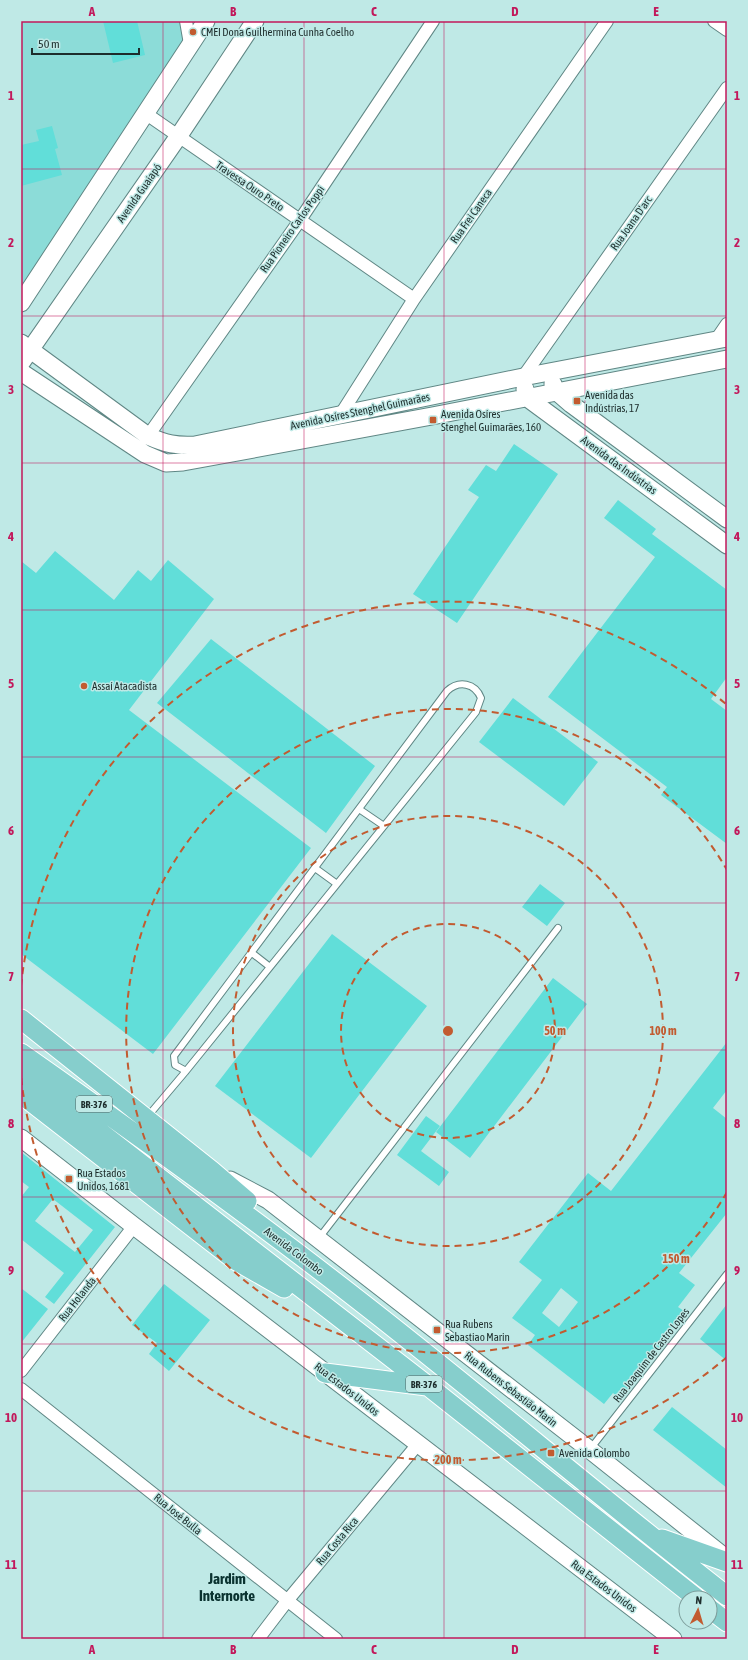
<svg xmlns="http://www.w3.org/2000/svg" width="748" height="1660" font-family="'Asap Condensed',sans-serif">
<rect width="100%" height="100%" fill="#bfe9e6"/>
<path fill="#8cdcd8" d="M21,21h165l4,23 -169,259z"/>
<path fill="#61ded9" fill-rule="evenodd" d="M103,21h34l8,34 -32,8z
M52,126l6,22 -3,1 7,26 -41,11v-41l18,-4 -3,-11z
M514,444l44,30 -101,149 -44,-29 66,-97 -11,-7 18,-25 10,6z
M618,500l38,29 -4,5 75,56v87l-16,22 16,12v133l-66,-49 6,-8 -119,-90 107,-140 -51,-39z
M55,551l59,49 24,-30 13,11 17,-21 46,39 -85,111 182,138 -158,206 -132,-100v-393l15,12z
M211,639l164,127 -49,67 -169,-130z
M513,698l85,64 -34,44 -85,-64z
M540,884l25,19 -18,23 -25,-19z
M332,934l95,72 -116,152 -96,-72z
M553,978l34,26 -117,154 -34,-26z
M727,1042v48l-14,18 14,11v94l-48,60 16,12 -17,22 9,6 -67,86 -7,-6 -9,11 -76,-59 7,-10 -23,-17 30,-38 -23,-18 69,-89 23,18zM561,1288l17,14 -19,25 -17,-14z
M426,1116l14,10 -19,25 28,21 -10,14 -42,-31z
M21,1152l94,75 -61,77 -9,-7 19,-24 -43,-34v-42l8,-10 -8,-6zM53,1199l40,31 -18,22 -40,-31z
M164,1284l46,36 -41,51 -20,-17 8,-11 -25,-18z
M21,1288l27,21 -27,34z
M727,1304v57l-27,-22z
M672,1407l55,43v38l-74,-58z"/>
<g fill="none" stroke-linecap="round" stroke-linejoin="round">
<defs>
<path id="lane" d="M359,809l25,17
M315,868l22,16
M252,953l18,14
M148,1116l38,-45 290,-359 5,-14c-6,-15 -22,-18 -34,-7l-273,365 1,9 11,6
M319,1238l239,-310
M591,1448l136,-174"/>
<path id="street" d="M186,21l4,23
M714,21l13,9
M145,113l269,186
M716,340l11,-16
M523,377l204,-289
M341,414l73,-115 193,-278
M148,436l152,-216 133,-199
M21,1371l113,-145
M21,1389l315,250
M258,1639l29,-38 131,-157"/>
<path id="secondary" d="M21,303l185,-282
M21,343l127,93c18,8 28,10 47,9l328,-68 204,-39
M21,363l157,-226 77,-116
M21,372l124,82 21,9 17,-1 249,-46 295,-57
M553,384l3,7 15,13 156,115
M525,389l1,8 201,148
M21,1138l113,88 539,413
M230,1180l38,20 322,250 137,109"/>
<path id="primary" d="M21,1019l191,152 35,30
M21,1053c114,80 226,160 336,246 125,97 245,200 370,297
M21,1071l407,315 268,212
M21,1094l214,166 49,28
M325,1373l102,13
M662,1539l65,23
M710,1609l17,13"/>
</defs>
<use href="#lane" stroke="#608785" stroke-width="8"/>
<use href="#street" stroke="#608785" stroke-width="14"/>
<use href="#secondary" stroke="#608785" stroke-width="19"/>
<use href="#primary" stroke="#fff" stroke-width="21"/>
<use href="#lane" stroke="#fff" stroke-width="6"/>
<use href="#street" stroke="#fff" stroke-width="12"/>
<use href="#secondary" stroke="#fff" stroke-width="17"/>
<use href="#primary" stroke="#86cecc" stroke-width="19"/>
</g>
<path fill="none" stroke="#c2185b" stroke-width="1" stroke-opacity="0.55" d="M163,21v1618M304,21v1618M444,21v1618M585,21v1618M21,169h706M21,316h706M21,463h706M21,610h706M21,757h706M21,903h706M21,1050h706M21,1197h706M21,1344h706M21,1491h706"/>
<g fill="none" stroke="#c25b30" stroke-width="2" stroke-dasharray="7 5">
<circle cx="448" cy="1031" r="107"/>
<circle cx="448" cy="1031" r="215"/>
<path d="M727 1192A322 322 0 1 1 727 870"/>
<path d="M727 1357A429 429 0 0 1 21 1076M21 986A429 429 0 0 1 727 705"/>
</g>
<g fill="#c25b30" stroke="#bfe9e6" stroke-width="1.5">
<circle cx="193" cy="32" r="4"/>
<rect x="573" y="397" width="8" height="8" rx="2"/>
<rect x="429" y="416" width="8" height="8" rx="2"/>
<circle cx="84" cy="686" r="4"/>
<rect x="65" y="1175" width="8" height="8" rx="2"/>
<rect x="433" y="1326" width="8" height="8" rx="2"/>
<rect x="547" y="1449" width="8" height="8" rx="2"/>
</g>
<g text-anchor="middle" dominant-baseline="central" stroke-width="3" stroke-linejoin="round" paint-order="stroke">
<g fill="#bfe9e6" stroke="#4e6564" stroke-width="1">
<rect x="76" y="1096" width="36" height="16" rx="3"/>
<rect x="406" y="1376" width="36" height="16" rx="3"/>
</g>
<g font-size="10" font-weight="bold" fill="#1d2d2c">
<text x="94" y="1104">BR-376</text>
<text x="424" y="1384">BR-376</text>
</g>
<g font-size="11" fill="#1d2d2c" stroke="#bfe9e6" text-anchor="start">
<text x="201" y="32">CMEI Dona Guilhermina Cunha Coelho</text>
<text x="585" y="395">Avenida das<tspan x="585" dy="13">Indústrias, 17</tspan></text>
<text x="441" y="414">Avenida Osíres<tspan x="441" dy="13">Stenghel Guimarães, 160</tspan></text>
<text x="92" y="686">Assaí Atacadista</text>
<text x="77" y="1173">Rua Estados<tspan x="77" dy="13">Unidos, 1681</tspan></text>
<text x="445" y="1324">Rua Rubens<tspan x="445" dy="13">Sebastiao Marin</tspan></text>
<text x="559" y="1453">Avenida Colombo</text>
</g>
<g font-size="11" fill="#1d2d2c" stroke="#bfe9e6">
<text transform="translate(250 186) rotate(34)">Travessa Ouro Preto</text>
<text transform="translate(139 193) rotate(-55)">Avenida Guaiapó</text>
<text transform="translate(471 216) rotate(-55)">Rua Frei Caneca</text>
<text transform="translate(631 223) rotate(-55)">Rua Joana D'arc</text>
<text transform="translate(292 229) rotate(-55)">Rua Pioneiro Carlos Poppi</text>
<text transform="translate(360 411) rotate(-12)">Avenida Osíres Stenghel Guimarães</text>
<text transform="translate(619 465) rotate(36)">Avenida das Indústrias</text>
<text transform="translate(294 1251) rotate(37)">Avenida Colombo</text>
<text transform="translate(77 1299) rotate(-52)">Rua Holanda</text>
<text transform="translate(651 1355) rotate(-52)">Rua Joaquim de Castro Lopes</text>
<text transform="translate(347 1389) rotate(38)">Rua Estados Unidos</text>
<text transform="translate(511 1389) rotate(38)">Rua Rubens Sebastião Marin</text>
<text transform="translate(178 1514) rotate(39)">Rua José Bulla</text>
<text transform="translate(337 1541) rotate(-50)">Rua Costa Rica</text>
<text transform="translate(604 1586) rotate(37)">Rua Estados Unidos</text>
</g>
<g font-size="15" font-weight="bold" fill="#0a3230" stroke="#bfe9e6">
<text x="227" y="1578">Jardim<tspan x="227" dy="17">Internorte</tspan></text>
</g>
</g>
<circle cx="448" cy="1031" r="6" fill="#c25b30" stroke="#bfe9e6" stroke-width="2"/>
<g font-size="12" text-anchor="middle" font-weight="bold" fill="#c25b30" stroke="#bfe9e6" stroke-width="3" stroke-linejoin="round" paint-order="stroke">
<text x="555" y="1035">50 m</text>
<text x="663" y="1035">100 m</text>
<text x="676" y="1263">150 m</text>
<text x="448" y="1464">200 m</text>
</g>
<rect width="748" height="1660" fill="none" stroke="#bfe9e6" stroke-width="44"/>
<g transform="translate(698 1610) rotate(5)"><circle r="19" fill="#bfe9e6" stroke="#7e9e9c"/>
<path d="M0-3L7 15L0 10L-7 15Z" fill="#c25b30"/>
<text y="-6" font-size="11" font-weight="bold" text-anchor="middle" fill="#1d2d2c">N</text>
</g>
<path d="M32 48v6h107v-6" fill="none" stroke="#1d2d2c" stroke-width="2"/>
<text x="38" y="48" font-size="12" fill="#1d2d2c" stroke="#bfe9e6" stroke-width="3" paint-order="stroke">50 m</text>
<rect x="22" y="22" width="704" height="1616" fill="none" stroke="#c2185b" stroke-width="1.5"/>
<g font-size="13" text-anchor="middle" font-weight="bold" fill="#c2185b">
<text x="92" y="16">A</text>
<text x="233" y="16">B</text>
<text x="374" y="16">C</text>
<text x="515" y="16">D</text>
<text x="656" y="16">E</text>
<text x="11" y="100">1</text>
<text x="737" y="100">1</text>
<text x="11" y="247">2</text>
<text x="737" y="247">2</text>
<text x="11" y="394">3</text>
<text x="737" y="394">3</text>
<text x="11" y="541">4</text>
<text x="737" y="541">4</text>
<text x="11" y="688">5</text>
<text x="737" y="688">5</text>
<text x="11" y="835">6</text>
<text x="737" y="835">6</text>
<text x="11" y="981">7</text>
<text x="737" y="981">7</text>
<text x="11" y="1128">8</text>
<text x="737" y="1128">8</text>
<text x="11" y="1275">9</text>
<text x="737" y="1275">9</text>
<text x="11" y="1422">10</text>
<text x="737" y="1422">10</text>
<text x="11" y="1569">11</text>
<text x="737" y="1569">11</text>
<text x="92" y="1654">A</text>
<text x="233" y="1654">B</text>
<text x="374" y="1654">C</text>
<text x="515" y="1654">D</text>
<text x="656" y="1654">E</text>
</g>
</svg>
